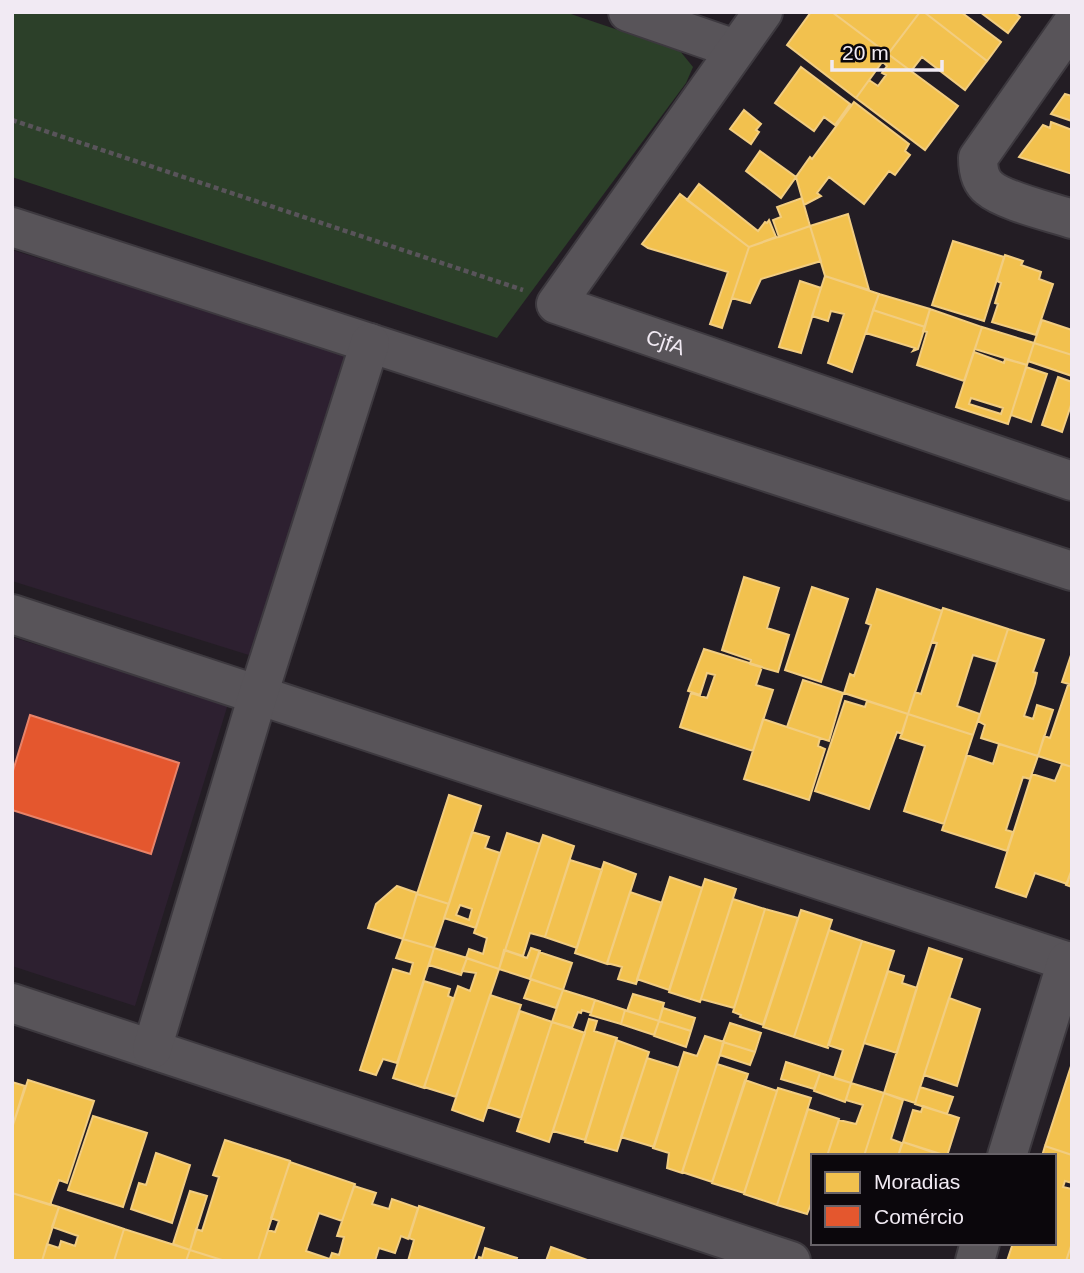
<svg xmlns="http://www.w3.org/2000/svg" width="1084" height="1273" font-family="Helvetica,sans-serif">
<rect width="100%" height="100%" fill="#231d24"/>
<path fill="#2d2030" d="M12,250l338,105 -98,301 -240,-75z
M12,637l216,67 -93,302 -123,-40z"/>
<path fill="#2c4029" d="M12,12h553l115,39 13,16 -7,16 -189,255 -485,-161z"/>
<path fill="#f2c14e" stroke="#f2cd80" stroke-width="2" fill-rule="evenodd" d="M811,12h21l56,42 -32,44 -69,-53z
M832,12h88l-32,42z
M920,12h4l63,49 -22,29 -43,-33 -11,14 -23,-17z
M924,12h37l40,30 -14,19z
M980,12h34l6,5 -12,16z
M888,54l70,52 -33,44 -69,-52 13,-18 9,6 8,-11 -4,-2 5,-7 -4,-4z
M801,67l49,37 -15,21 -11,-8 -10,14 -39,-28z
M1065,94l7,2v25l-21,-7z
M854,102l55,42 -4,7 5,4 -15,20 -6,-4 -25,33 -35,-27 -12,16 4,3 -17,9 -8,-28 14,-20 2,2z
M744,110l17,14 -5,6 3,2 -8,12 -21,-15z
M1051,122l21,8v44l-53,-17 24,-32 7,3z
M760,151l36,26 -15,21 -35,-27z
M699,184l59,47 7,-9 2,1 2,-3 7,17 -27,10 -62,-47z
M680,194l69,53 -27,81 -12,-4 18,-52 -80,-24 -6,-4z
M802,198l8,28 -31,11 -6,-17 8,-3 -4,-10z
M848,214l21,76 -44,-14 -15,-50z
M810,226l11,35 -60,18 -11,24 -18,-5 17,-51z
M953,241l51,16 -20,64 -52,-16z
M1005,255l18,6 -2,4 20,7 -2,7 14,5 -17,51 -44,-13 6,-18 -3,-1 6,-20 -4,-2z
M825,276l54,18 -27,78 -24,-9 16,-49 -13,-3 -3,10 -16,-5z
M800,281l21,7 -20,65 -22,-6z
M879,294l51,15 -5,18 -52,-17z
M930,309l52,18 -18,54 -47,-16 10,-33 -4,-1z
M873,310l52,17 -7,22 -5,2 2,-3 -49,-15z
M1042,320l30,10v25l-38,-12z
M982,327l52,16 -7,22 -52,-16z
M1034,343l38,12v21l-44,-15z
M974,352l30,11 1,-4 22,6 -19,59 -52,-17zM971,398l32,10 -2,6 -32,-10z
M1026,367l21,7 -16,48 -20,-7z
M1058,377l14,5v20l-10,30 -20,-7z
M744,577l35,11 -12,40 22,7 -11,37 -28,-8 1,-4 -29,-10z
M812,587l36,12 -27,83 -36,-12z
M877,589l65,22 -34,103 -64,-21 6,-19 4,2 17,-51 -5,-2z
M943,608l65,21 -11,33 -24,-7 -16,51 23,8 -7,21 -65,-21 7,-22 6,2 16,-51 -5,-1z
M1008,629l36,11 -11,32 4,1 -2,10 -11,33 9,3 4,-14 16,5 -15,46 -57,-18 4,-13 -7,-4z
M704,649l58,18 -6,18 17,5 -20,61 -73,-24 11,-34 16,5 8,-23 -8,-2 -7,22 -12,-4z
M1072,652v33l-10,-3z
M803,680l40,13 -14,48 -42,-14z
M1068,685l4,1v81l-34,-11 6,-20 6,2z
M845,701l20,6 2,-6 41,13 -6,20 -5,-2 -28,77 -54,-18z
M908,714l65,21 -29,89 -40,-13 21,-65 -25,-8z
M763,719l57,19 -2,8 7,3 -16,51 -65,-21z
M999,744l39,12 -8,23 -7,-2 -17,53 7,2 -6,19 -65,-21 25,-75 26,9z
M1062,764l10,3v102l-5,15 -32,-11 -9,24 -30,-10 36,-113 23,7z
M449,795l32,11 -32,98 -32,-10z
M472,832l17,5 -4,11 15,5 -24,75 -32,-10zM460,905l12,4 -3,11 -13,-5z
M507,833l33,11 -41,125 -33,-11 3,-9 14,5 4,-16 -13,-5z
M543,835l31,11 -29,91 -15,-4 -7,23 -18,-6z
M570,860l32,10 -25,78 -32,-11z
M604,862l32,12 -29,90 -32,-11z
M1072,869v18l-6,-2z
M670,877l32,11 -33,102 -32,-11z
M705,879l31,10 -36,113 -31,-10z
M397,886l20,7 -14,46 -35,-11 8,-24z
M630,892l32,11 -26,81 -18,-5 4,-12 -15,-4z
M417,894l32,10 -15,44 -31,-9z
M733,899l32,10 -31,99 -33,-9z
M765,909l33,9 -35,107 -23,-8 1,-2 -8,-3z
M801,910l31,10 -38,117 -31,-10z
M829,930l33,11 -34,107 -34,-11z
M403,939l31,9 -37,115 -14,-4 -7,16 -16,-5 33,-101 17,5 3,-11 -17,-5z
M862,941l32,10 -43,132 -17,-5 9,-28 -15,-5z
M434,948l33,10 -6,17 -32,-10z
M531,948l9,3 -10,28 -31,-10 5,-19 23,8z
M929,948l33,11 -47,144 -31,-10z
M539,952l33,11 -9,27 -33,-11z
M467,958l32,11 -43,128 -32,-10 34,-101 12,5 6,-18 -14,-2z
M888,971l16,5 -2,7 15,5 -20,65 -33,-10z
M531,979l32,11 -7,18 -32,-10z
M424,981l26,8 -2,7 5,2 -29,90 -31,-10z
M563,990l32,10 -4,13 -9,-3 -1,3 -3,-1 -6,16 -20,-6z
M633,994l31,9 -5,18 -32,-10z
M490,995l31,10 -38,116 -31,-11z
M949,998l31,11 -23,77 -33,-11z
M595,1000l30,10 -4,14 -31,-9z
M663,1008l32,10 -4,13 -32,-10z
M625,1010l34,11 -5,14 -33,-11z
M520,1011l32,11 -31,96 -33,-11z
M589,1019l8,2 -3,10 23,7 -32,102 -32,-9z
M659,1021l32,10 -5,16 -32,-11z
M552,1022l33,11 -36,109 -32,-11z
M730,1023l31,10 -6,19 -32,-10z
M705,1036l19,6 -42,131 -15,-5 2,-15 -16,-5 31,-96 13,4z
M616,1040l33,12 -32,99 -32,-9z
M723,1042l32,10 -5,13 -30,-10z
M647,1058l32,10 -25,79 -33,-10z
M786,1062l34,11 -6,16 -33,-10z
M1072,1063v92l-27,-9z
M717,1064l31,10 -36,108 -30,-10z
M820,1073l31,10 -6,19 -31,-11z
M28,1080l66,21 -27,82 -8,-3 -9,25 -38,-12v-65z
M745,1080l32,11 -33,102 -32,-10z
M12,1082l13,4 -13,42z
M851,1083l33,10 -20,63h-37l12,-36 17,4 7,-19 -17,-5z
M920,1087l33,10 -6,17 -32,-10z
M778,1088l33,10 -34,107 -33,-11z
M884,1093l19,7 -12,39 11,4 -4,13h-34z
M923,1106l36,12 -12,38 -44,-14 10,-32 8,2z
M808,1109l31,10 -12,37h-14v43l-6,15 -30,-9z
M93,1116l54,17 -24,74 -55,-17z
M225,1140l65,21 -32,100h-33l-35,-11 6,-21 6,2 17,-54 -6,-2z
M903,1142l41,14h-46z
M1045,1146l27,9v28l-7,-2 -2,6 9,2v54l-6,18h-59l6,-18h41v-87h-12z
M156,1153l34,12 -18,58 -41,-14 8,-26 7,2z
M290,1162l65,22 -13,37 -23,-8 -13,38 24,8 -1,2h-71l10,-31 7,2 4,-11 -8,-3z
M354,1186l22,7 -4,11 17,5 3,-10 26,9 -10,31 -7,-3 -6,17 -16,-5 -4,13h-46l3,-8 7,2 5,-18 -7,-1z
M190,1191l17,5 -17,54 -17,-6z
M12,1193l47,14 -17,54h-30z
M419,1206l65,22 -11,33h-65l6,-21 -5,-2z
M59,1207l65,22 -10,32h-72l5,-17 12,4 2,-7 14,5 3,-10 -26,-9z
M124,1229l66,21 -4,11h-72z
M1072,1243v18h-6z
M551,1247l39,14h-44z
M485,1248l32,10 -1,3h-38l1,-4 3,1z
M190,1250l35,11h-39z"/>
<path fill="#e4572e" stroke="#e88369" stroke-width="2" d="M30,715l149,48 -28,91 -139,-44v-36z"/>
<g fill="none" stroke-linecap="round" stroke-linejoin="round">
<defs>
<g id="minor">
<path d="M628,12l107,37"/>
<path id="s1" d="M763,12l-207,292 516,177"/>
<path d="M1072,24l-94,134c0,11 2,23 11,30 15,13 62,24 83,31"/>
<path d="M12,227l1060,344"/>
<path d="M12,614l1060,349"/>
<path d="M12,1003l779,258"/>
<path d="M152,1049l106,-354 112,-352"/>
<path d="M1007,1156l60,-195"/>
<path d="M975,1261l5,-18"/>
</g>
</defs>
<use href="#minor" stroke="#3d393f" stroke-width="42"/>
<path stroke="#59545a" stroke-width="4.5" stroke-dasharray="5 3.5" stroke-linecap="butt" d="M12,120l511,170"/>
<use href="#minor" stroke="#585459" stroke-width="38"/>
</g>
<g text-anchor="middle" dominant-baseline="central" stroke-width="7" stroke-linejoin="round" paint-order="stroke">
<g font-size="21" fill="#f1eaf3" stroke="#0b070c">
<text stroke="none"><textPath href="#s1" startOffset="474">CjfA</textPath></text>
</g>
</g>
<rect width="1084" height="1273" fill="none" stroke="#f1eaf3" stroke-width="28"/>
<rect x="811" y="1154" width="245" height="91" fill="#0b070c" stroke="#676268" stroke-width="2"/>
<rect x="825" y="1172" width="35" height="21" fill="#f2c14e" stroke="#676268" stroke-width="2"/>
<text x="874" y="1189" font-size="21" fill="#f1eaf3">Moradias</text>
<rect x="825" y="1206" width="35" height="21" fill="#e4572e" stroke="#676268" stroke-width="2"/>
<text x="874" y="1224" font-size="21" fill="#f1eaf3">Comércio</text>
<path d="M832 60v10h110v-10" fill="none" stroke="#f1eaf3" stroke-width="3.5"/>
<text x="842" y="60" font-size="21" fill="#f1eaf3" stroke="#0b070c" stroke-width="5" paint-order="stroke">20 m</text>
</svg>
